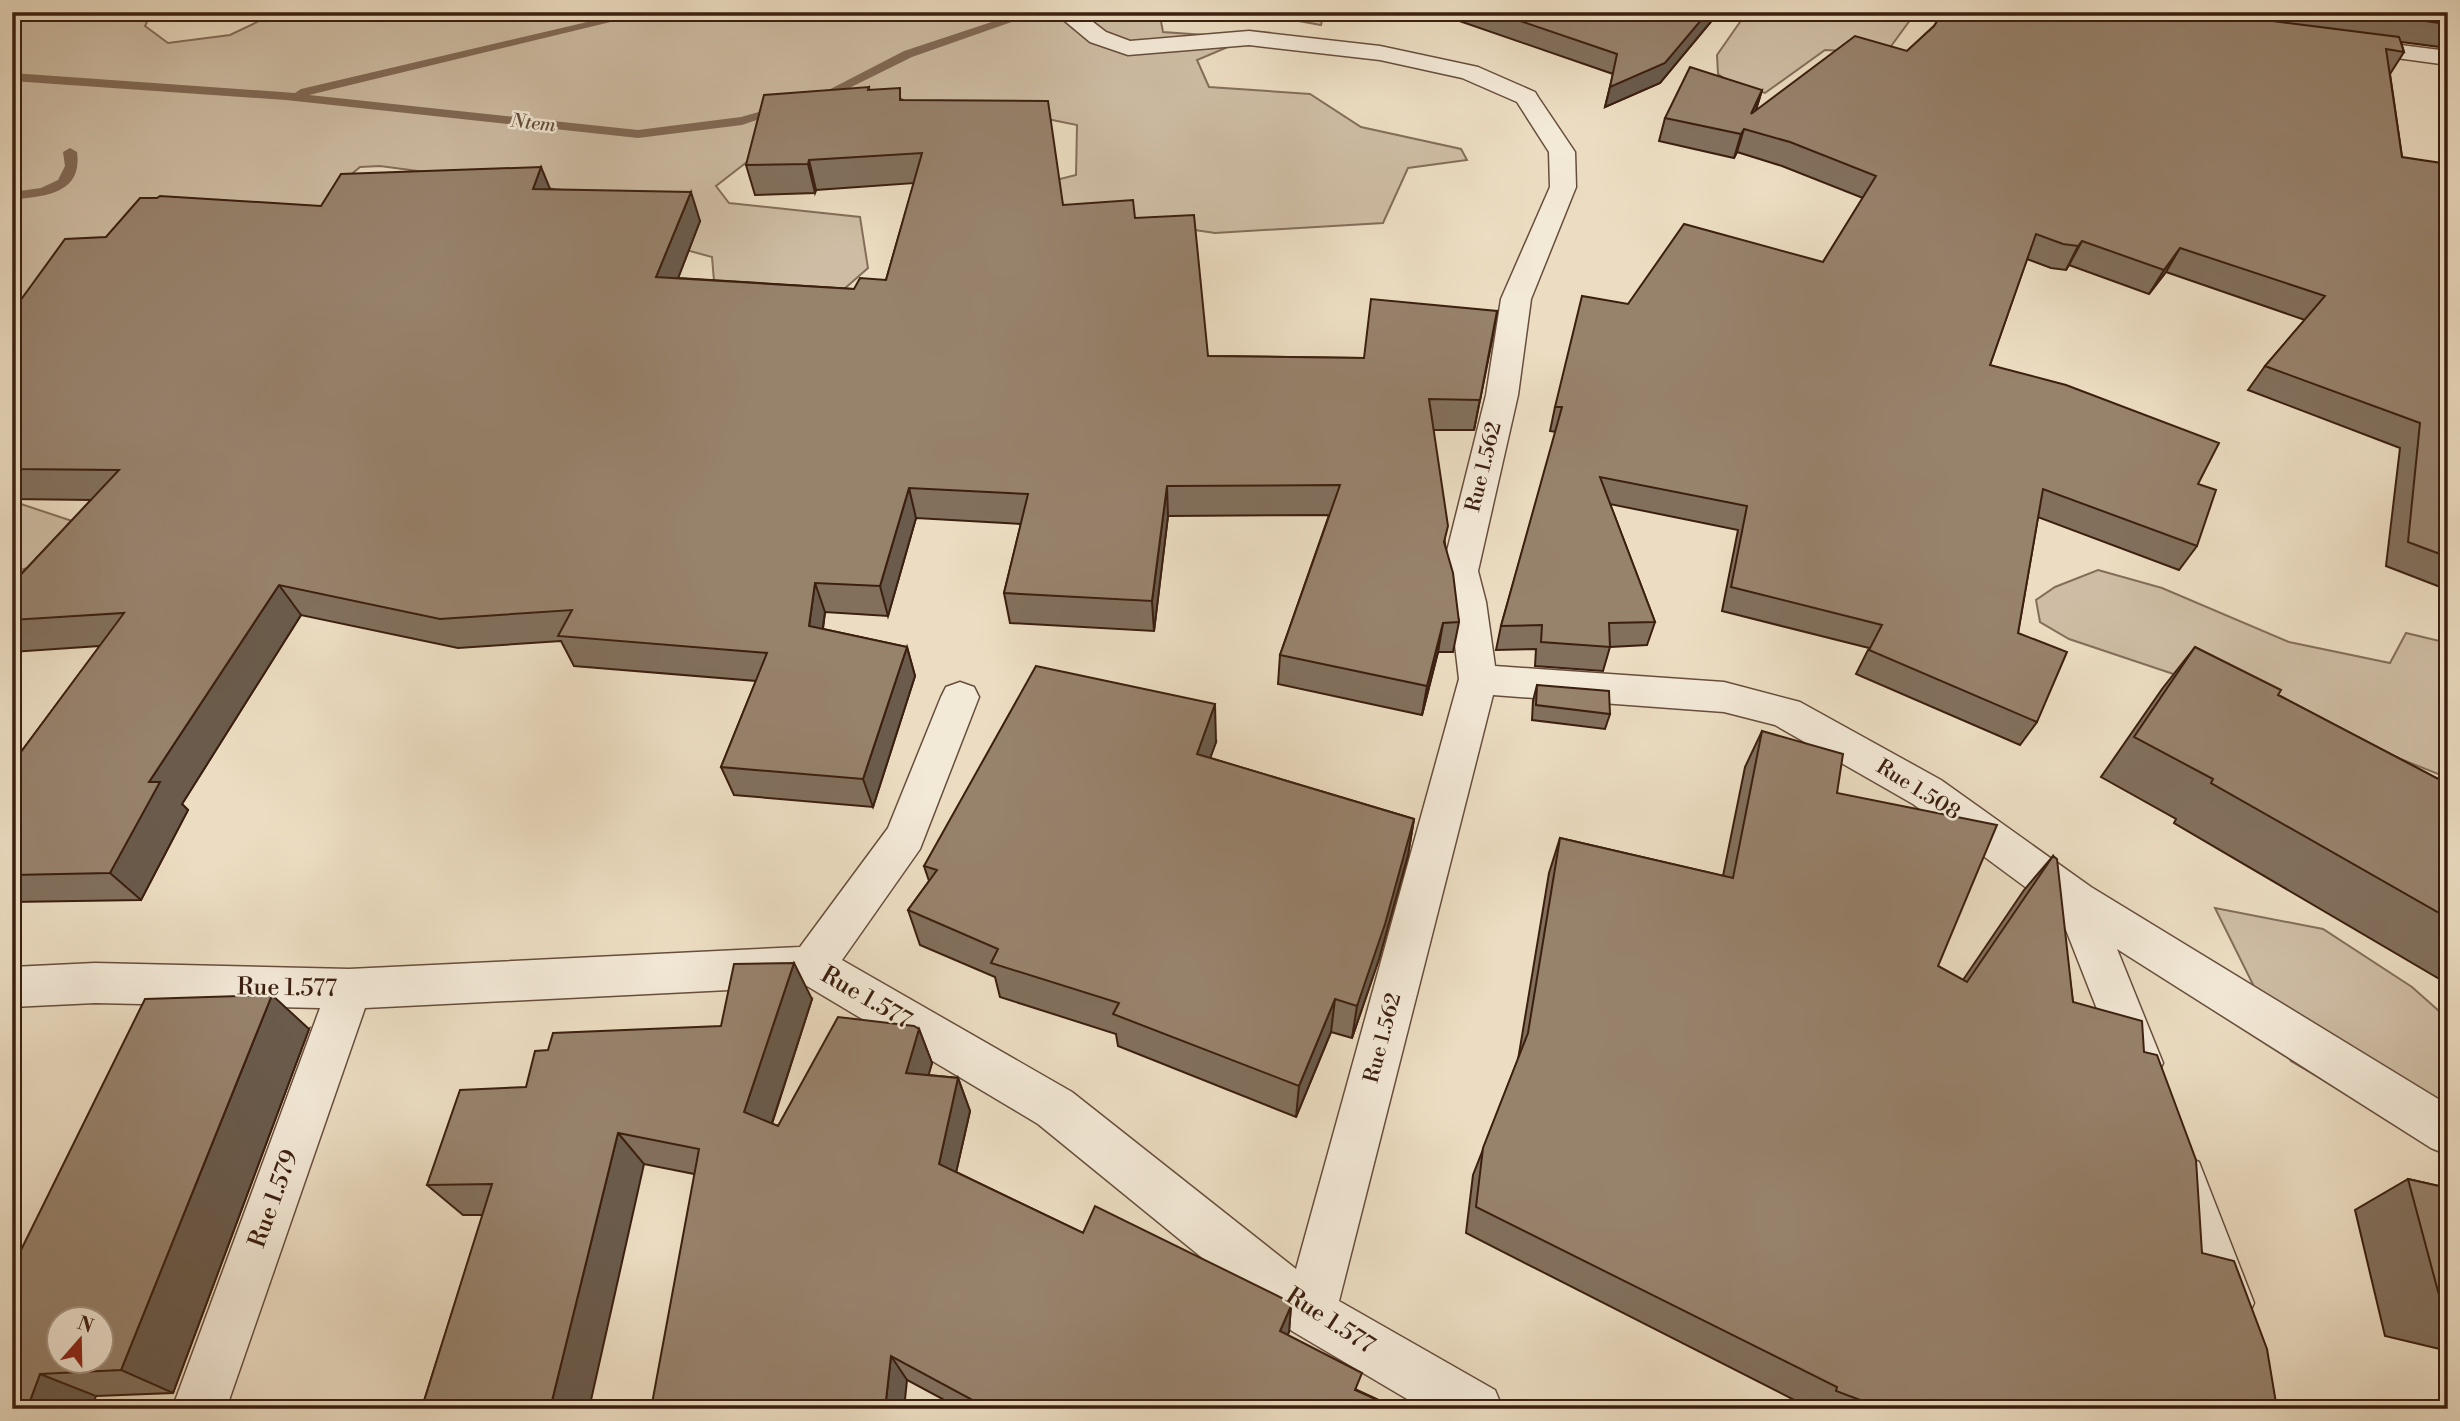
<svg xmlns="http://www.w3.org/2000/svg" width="2460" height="1421" font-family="'Libre Bodoni',serif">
<rect width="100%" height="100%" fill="#ecddc2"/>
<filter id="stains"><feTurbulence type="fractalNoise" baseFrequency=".00286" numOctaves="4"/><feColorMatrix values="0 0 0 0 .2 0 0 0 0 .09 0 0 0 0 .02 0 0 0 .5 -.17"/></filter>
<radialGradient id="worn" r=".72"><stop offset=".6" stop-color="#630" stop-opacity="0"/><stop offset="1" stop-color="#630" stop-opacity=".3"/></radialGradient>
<path fill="#cebda4" stroke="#846e5a" stroke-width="2" d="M12,12h140l-7,14 23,17 62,-8 48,-23h887l-5,4 3,16 86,6 -52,22 12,27 101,7 51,33 100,22 6,11 -59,8 -25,55 -168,10 -102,-15 -117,-23 80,-20 1,-50 -69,-14 -52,22 -56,-35 -95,19 -89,69 13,17 131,14 8,51 -41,36 -112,-11 -3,-36 -63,-17 -5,-39 -264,-35 -20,1 -13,11 -5,49 -330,94z
M1249,12h75l-3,13z
M1747,12h169l-30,41 -61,-3 -60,43 -36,-11 -11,-8 -1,-19z
M12,501l69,23 -51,43 -18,6z
M2098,570l64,18 127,54 101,21 16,-30 42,10v135l-179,-72 -200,-67 -29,-17 -4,-22 19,-13z
M2215,908l108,21 89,58 36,32v134l-157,-92z"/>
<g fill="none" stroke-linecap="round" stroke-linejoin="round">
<path fill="#816a56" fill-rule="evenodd" d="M630,12h22l-343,83 329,35 103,-13 42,-12 6,4 -47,16 -104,13 -352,-38 -274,-19v-8l283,20 6,-4z
M1022,12h18l-128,45 -89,44h-8l-2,-3 91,-47z
M70,148l7,4c6,43 -33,44 -65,48v-8l29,-4 17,-8 7,-14 -2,-14z"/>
<defs>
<path id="street" d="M1054,12h26l26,20 24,9 119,-10 131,15 98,21 57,25 3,5 37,55 1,35 -45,112 -13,96 -40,176 8,31 9,64 229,16 76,20 141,78 150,107 357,218v50l-17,-7 -314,-199 46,114 -7,15 -16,7 -16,-7 -65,-166 -146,-108 -138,-79 -51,-13 -231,-17 -154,606 156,89 8,19h-79l-132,-78 -254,-207 -231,-138 -442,22 -139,401h-54l148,-401 -225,-5 -83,4v-40l83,-4 254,6 451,-22 88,-119 53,-131 5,-10 14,-5 14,5 5,10 -59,152 -78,111 230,132 224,177 163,-590 -9,-77 -8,-31 44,-176 15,-96 49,-112 -1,-35 -32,-50 -55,-24 -82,-18 -131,-15 -121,10 -38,-13z
M2353,39l95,12v14l-103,-14 -4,-5 4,-5z
M2182,1155l17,7 55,141 -8,18 -18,8 -18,-8 -52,-142 7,-17z"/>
</defs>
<use href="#street" stroke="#674e3c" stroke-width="3"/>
<use href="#street" fill="#f3e9d7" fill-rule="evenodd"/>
</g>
<path fill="#82705d" stroke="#3b1f0f" stroke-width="2" d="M1442,12h277l-59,71 -55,24 8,-33 -171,-59z
M1943,12h505v36l-47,-6 3,10 -14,22 12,83 46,38v395l-62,-24 14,-118 -152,-58 17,-24 40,-46 -139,-48 -17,22 -80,-29 -3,5 -15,-2 -24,-9 -37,106 208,119 -1,62 -18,24 -141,-53 -20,116 19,89 -17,23 -164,-71 13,-26 -147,-37 16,-81 -128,-26 45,118 -8,23 -37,2 -7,24 -68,-5 1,-17 -40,1 5,-24 55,-194 -6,-1 5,-24 73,-103 195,-42 40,-64 -81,-32 -45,-14 -3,6 -75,-17 6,-23 97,-28 -6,20 151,-59 27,-25z
M869,87v3l33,10 161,105 72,13 73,138 156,2 133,-47 -23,119h-41l12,114 14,78 -6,30h-15l-16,63 -144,-31 2,-29 49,-140 -161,1 -14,115 -144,-8 -6,-30 17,-69 -105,-6 -28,98 -63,-4 -2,17 84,18 8,29 -42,131 -139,-12 -13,-28 35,-86 -182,-15 -13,-25 -103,7 -157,-33 -119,189 6,6 -47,90 -129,2v-138l88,-118 -88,6v-68l79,-84 -79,-1v-187l94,-75 444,-48 150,32 -22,57 176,11 32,-9 28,-97 -98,7 -1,3 -60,2 -9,-30z
M2195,647l83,48 170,89v200l-274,-161 2,-4 -75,-42 61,-88z
M1537,685l73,29 -5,15 -73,-9 1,-19z
M1762,731l75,62 101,173 25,14 61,-90 29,-34 20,146 71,50 58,201 75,156h-467v-1l-344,-175 7,-58 45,-115 31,-187 11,-35 163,38 22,-109z
M1216,742l-6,16 204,61 -6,36 -29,104 -27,79 -21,-6 -35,85 -178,-71 -2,-12 -116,-37 -5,-20 -75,-32 -12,-35 21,-29 -5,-15z
M812,999l-40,125 6,2 141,-97 13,34 -4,12 30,3 12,33 -14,61 127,61 208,73 -2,26 -2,3 70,55 41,19h-437l-54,-29 -213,-206 -50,-10 -220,237 59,-186h-20l-36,-30 99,-98 195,-61z
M309,1029l-136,364 -77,3 -84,13 8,-157z
M2408,1179l40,9v163l-63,-15 -30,-126z"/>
<path fill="#6a5b4c" stroke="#3b1f0f" stroke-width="2" d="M170,12h52l-47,9z
M1708,12h11l-59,71 -55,24 5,-20z
M1762,90l-7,23 -4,1z
M1744,129l-7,23 -3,6 7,-24z
M809,160l7,30 -1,3 -7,-29z
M541,167l12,29 -20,-7z
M691,192l9,29 -33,86 -11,-30z
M2082,241l-13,24 -3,5 12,-24z
M2180,248l-14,24 -17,22 15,-24z
M1497,311l-5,30 -18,89 6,-30z
M1167,486l1,30 -14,115 -2,-30z
M909,488l7,30 -28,98 -8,-30z
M815,583l10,29 -6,43 -10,-29z
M279,585l22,30 -119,189 6,6 -47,90 -31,-27 39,-91z
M1443,623l-5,29 -16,63 5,-29z
M907,647l8,29 -42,131 -10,-28z
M1215,704l1,38 -18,50 -1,-38z
M1414,819l-6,36 -29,104 -27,79 5,-32z
M794,963l18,36 -47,145 -21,-32z
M272,995l37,34 -136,364 -52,-23z
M1335,999l-4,33 -35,85 3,-31z
M919,1029l13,34 -12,43 -14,-33z
M958,1078l12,33 -19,84 -12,-31z
M618,1133l26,31 -55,245h-39z
M1291,1306l-2,26 -11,24 2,-25z
M891,1356l16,24 -3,29h-19z
M40,1374l56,22 -5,13h-64z"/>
<path fill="#97826c" stroke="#3b1f0f" stroke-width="2" fill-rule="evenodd" d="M1494,12h214l-43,51 -55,24 7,-33z
M1943,12h259l197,25 5,15 -18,-3 16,108 39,6 7,32v362l-40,-15 12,-119 -155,-57 60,-70 -145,-48 -16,22 -82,-29 -4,5 -15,-2 -27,-10 -46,131 76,20 153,58 -21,41 18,6 -19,56 -154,-57 -25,144 49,19 -30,70 -168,-72 13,-25 -151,-38 16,-81 -147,-29 55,145 -46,1 1,24 -69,-5 1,-17 -41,1 61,-219h-7l27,-111 46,8 56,-80 139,38 53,-86 -86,-34 -46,-13 -3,5 -76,-16 25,-51 72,23 -11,24 104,-78 52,15 27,-25z
M2357,12h91v12z
M869,87l-1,3 32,-2v12l148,1 15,104 70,-5 2,18 59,-3 14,141 156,2 7,-59 126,12 -17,89 -51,-1 19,127 -4,16 9,31 6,49 -16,1 -16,63 -147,-31 60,-170 -173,1 -15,115 -148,-8 24,-99 -119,-6 -29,98 -65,-3 -6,43 98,21 -44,132 -142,-12 46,-114 -209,-17 14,-26 -132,9 -161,-34 -130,197h11l-50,91 -98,2v-111l112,-151 -112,7v-36l107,-114 -107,-1v-157l53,-73 41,-2 34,-39h17l3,-2 161,10 20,-32 200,-7 -8,22 158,3 -35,85 198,12 6,-11 26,2 36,-127 -113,7 -1,4 -62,1 18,-70z
M2195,647l86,43 -3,5 170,89v134l-237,-135 2,-4 -79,-42z
M1036,666l179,38 -18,50 217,65 -29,105 -28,82 -22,-7 -36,87 -186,-72 6,-11 -128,-40 7,-14 -90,-39 29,-40 -13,-4z
M1537,685l72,6 1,23 -74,-9z
M1762,731l81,23 -6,39 160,32 -59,141 29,16 86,-126 4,3 16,143 69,19 2,31 13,3 39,105 6,93 32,8 33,88 10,60h-393l-48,-18 1,-4 -361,-180 7,-59 45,-115 32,-195 173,40z
M794,963l-50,149 34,14 60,-109 76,9 5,3 -13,44 52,5 -19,86 144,69 12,-27 187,92 9,8 -11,25 82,42 -7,17 43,19h-409l-98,-53 -6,53h-234l48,-260 -81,-16 -68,276h-179l2,-6 51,-2 68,-217 -65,1 33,-95 66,-3 9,-36 13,-1 5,-17 168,-7 13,-62z
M272,995l-151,375 -81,4 -13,35h-15v-156l8,-1 125,-253zM60,1320h42v42h-42z
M2408,1179l40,9v123l-5,-1z"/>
<g text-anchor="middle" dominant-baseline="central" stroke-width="5" stroke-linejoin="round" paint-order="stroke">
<g font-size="19" font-style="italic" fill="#644b38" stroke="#f3e9d7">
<text transform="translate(533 123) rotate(6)">Ntem</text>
</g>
<g font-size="21" fill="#3b1f0f" stroke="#f3e9d7">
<text transform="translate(1484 467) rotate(-76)">Rue 1.562</text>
<text transform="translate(1918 790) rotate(32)">Rue 1.508</text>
<text transform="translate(1383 1038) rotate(-75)">Rue 1.562</text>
</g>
<g font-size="24" fill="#3b1f0f" stroke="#f3e9d7">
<text transform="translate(287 988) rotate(1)">Rue 1.577</text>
<text transform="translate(866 998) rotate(30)">Rue 1.577</text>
<text transform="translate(274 1199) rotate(-70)">Rue 1.579</text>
<text transform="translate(1330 1321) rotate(33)">Rue 1.577</text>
</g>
</g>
<rect width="2460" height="1421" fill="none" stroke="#ecddc2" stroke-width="42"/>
<rect x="14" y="14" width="2432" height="1393" fill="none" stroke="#3b1f0f" stroke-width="3.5"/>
<rect x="21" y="21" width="2418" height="1379" fill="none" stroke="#3b1f0f" stroke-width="2"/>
<g transform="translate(80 1340) rotate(20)"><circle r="33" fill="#f3e9d7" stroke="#a99887" stroke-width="2"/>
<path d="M0-5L12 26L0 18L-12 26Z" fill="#8f2418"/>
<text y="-10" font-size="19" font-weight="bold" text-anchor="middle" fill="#3b1f0f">N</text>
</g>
<rect width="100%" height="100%" filter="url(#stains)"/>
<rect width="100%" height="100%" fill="url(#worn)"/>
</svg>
